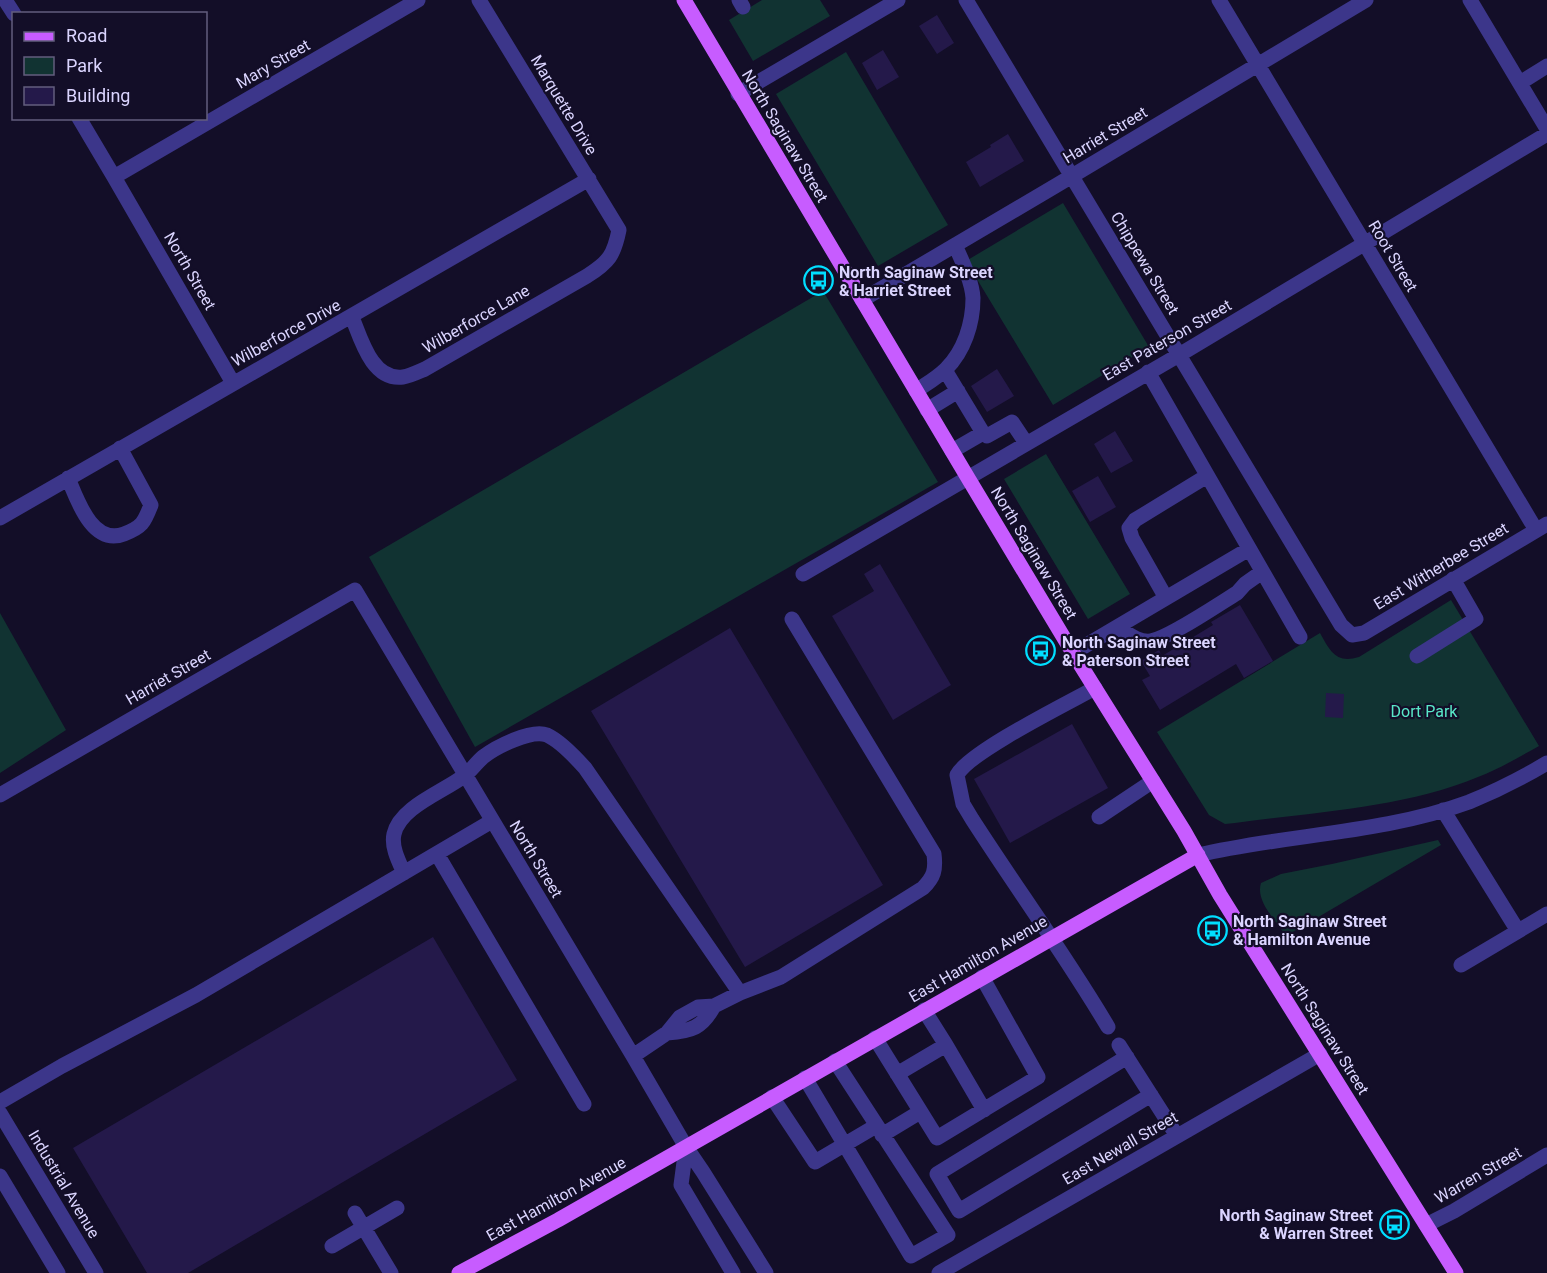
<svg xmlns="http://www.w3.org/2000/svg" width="1547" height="1273" font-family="Roboto,sans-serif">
<rect width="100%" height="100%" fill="#130e28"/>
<path fill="#113332" d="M762,0h58l10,16 -77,45 -24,-41z
M846,52l102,173 -70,41 -102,-172z
M1063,203l86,144 -96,58 -87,-144z
M823,291l115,191 -463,265 -106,-190z
M1046,454l84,140 -42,25 -84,-140z
M1451,600l88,146c-20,11 -40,23 -61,31 -74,31 -164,35 -243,46l-10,1 -16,-9 -52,-83 163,-99c10,18 16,31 39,24z
M0,613l66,117 -66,43z
M1438,840l3,5 -155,91c-9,-14 -31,-35 -25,-53l20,-9 51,-10z"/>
<path fill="#24194a" d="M937,15l17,28 -17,11 -18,-28z
M883,50l16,27 -22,13 -15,-27z
M1008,134l16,27 -44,26 -14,-25 25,-15 -1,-2z
M997,369l17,27 -27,16 -16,-26z
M1115,431l18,30 -22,12 -17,-29z
M1098,476l18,31 -26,15 -18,-31z
M880,564l71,121 -58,35 -61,-104 42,-25 -10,-17z
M1240,605l33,56 -29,17 -8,-14 -76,46 -18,-30 8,-4 -9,-15 18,-11 3,6 51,-31 -2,-3z
M730,628l153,257 -138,82 -154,-256z
M1326,693l18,1 -1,24 -18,-1z
M1072,724l36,64 -98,55 -36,-64z
M433,937l84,143 -329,193h-41l-74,-125z"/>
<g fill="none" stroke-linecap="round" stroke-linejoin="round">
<path stroke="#3c368a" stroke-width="15" d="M5,0l9,14
M739,0l4,7
M966,0l375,625 11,10 12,-2 183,-109
M1219,0l317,530
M1470,0l77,129
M1520,83l27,-17
M738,94l160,-94
M79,118l35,59 119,206
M114,177l304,-177
M862,300l195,-115 309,-185
M352,317c9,22 20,64 51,60 7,-1 15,-5 22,-8l162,-93c22,-14 27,-21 32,-46l-140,-230
M945,370l38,63 4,3 25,-14 14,21
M1148,372l152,265
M916,391c10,-7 21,-13 30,-22 18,-18 27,-45 27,-71 -1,-17 -11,-37 -18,-53
M927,410l31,-19
M952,451l31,-18
M68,478c9,21 24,68 56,56 18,-7 20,-11 27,-29l-31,-57
M0,518l589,-339
M803,574l376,-219 368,-221
M1166,598l-34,-60 -3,-10 6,-8 72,-44
M1117,627c10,6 22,16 34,14 18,-3 68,-37 86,-48l8,-9 17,-12
M1073,653l176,-104
M1417,656l59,-37 -23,-40
M1095,688c-27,15 -126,64 -138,87l6,29 9,15c45,70 94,137 136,208
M0,795l355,-205 278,466 53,91 17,25 63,101
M1443,810l75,121
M1099,817l54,-36
M437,854l147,250
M1198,855c89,-21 184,-21 271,-53 27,-11 53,-24 78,-39
M404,873c-5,-11 -13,-26 -10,-39 6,-27 49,-42 70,-58 7,-5 12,-13 19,-19 13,-10 48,-28 64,-22 13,6 29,23 38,33l155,225 -26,13 -16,1 -18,10 -13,16c25,-2 35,-5 47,-27
M1461,965l86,-51
M740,993l41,-16 142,-89c11,-11 13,-18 11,-34l-142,-235
M924,1010l22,35
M875,1038l62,100 101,-61 -56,-100
M1119,1045l58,91
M633,1056l34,-23
M1127,1057l-190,117 22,37 192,-116
M897,1074l49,-29 38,65
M805,1078l106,178 37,-21 -113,-174
M772,1097l43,65 61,-36
M0,1102l62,-36 134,-71 296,-174
M0,1113l96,160
M882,1135l38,-23
M686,1147l-5,38 52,88
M0,1176l58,97
M355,1213l36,60
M1426,1225l28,-14 93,-56
M332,1246l65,-38
M939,1273l381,-219"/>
<path stroke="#c75cff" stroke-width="15" d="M684,0l284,478 105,175 111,178 36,64 236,378
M459,1273l99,-53 640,-365"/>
</g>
<defs>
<symbol id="bus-ring" viewBox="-11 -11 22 22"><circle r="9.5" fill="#130e28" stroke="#01deff" stroke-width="1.5"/><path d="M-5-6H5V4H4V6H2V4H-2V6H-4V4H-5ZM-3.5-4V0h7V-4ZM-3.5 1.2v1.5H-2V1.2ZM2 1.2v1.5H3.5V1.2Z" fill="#01deff"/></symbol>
</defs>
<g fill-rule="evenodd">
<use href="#bus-ring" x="802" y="264" width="33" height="33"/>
<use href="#bus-ring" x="1024" y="634" width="33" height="33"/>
<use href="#bus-ring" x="1196" y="914" width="33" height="33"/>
<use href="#bus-ring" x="1378" y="1208" width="33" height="33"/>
</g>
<g text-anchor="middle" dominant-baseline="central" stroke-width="4.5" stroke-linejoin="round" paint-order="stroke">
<g font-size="16" fill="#dbd5ff" stroke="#130e28">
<text transform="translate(273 64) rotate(-30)">Mary Street</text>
<text transform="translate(564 105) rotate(59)">Marquette Drive</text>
<text transform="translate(1105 135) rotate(-31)">Harriet Street</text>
<text transform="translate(785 136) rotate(59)">North Saginaw Street</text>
<text transform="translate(1393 256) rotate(59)">Root Street</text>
<text transform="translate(1145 263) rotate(59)">Chippewa Street</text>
<text transform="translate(190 271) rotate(60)">North Street</text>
<text transform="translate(476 319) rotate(-30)">Wilberforce Lane</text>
<text transform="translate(286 333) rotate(-29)">Wilberforce Drive</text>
<text transform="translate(1167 340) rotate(-30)">East Paterson Street</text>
<text transform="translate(1034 553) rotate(59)">North Saginaw Street</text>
<text transform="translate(1441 566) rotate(-31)">East Witherbee Street</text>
<text transform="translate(168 677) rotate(-30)">Harriet Street</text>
<text transform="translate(536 859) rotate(59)">North Street</text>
<text transform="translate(978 959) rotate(-30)">East Hamilton Avenue</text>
<text transform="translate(1325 1029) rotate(58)">North Saginaw Street</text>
<text transform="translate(1120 1148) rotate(-30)">East Newall Street</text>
<text transform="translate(1478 1175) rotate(-30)">Warren Street</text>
<text transform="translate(64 1184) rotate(59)">Industrial Avenue</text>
<text transform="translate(556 1199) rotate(-29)">East Hamilton Avenue</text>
</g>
<g font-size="16" font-weight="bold" fill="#dbd5ff" stroke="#130e28" text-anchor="start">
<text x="839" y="272">North Saginaw Street<tspan x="839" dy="18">&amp; Harriet Street</tspan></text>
<text x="1062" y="642">North Saginaw Street<tspan x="1062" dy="18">&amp; Paterson Street</tspan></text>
<text x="1233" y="921">North Saginaw Street<tspan x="1233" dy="18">&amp; Hamilton Avenue</tspan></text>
<text x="1373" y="1215" text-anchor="end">North Saginaw Street<tspan x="1373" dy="18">&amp; Warren Street</tspan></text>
</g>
<g font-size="16" fill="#59e7c8" stroke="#130e28">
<text x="1424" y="711">Dort Park</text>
</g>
</g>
<rect x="12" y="12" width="195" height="108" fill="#130e28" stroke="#635e7e" stroke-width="1.5"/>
<rect x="24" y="32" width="30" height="9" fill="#c75cff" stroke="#635e7e" stroke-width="1.5"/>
<text x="66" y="42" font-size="18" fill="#dbd5ff">Road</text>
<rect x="24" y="57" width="30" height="18" fill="#113332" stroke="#635e7e" stroke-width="1.5"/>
<text x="66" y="72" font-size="18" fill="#dbd5ff">Park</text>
<rect x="24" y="87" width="30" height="18" fill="#24194a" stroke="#635e7e" stroke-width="1.5"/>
<text x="66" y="102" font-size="18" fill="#dbd5ff">Building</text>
</svg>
